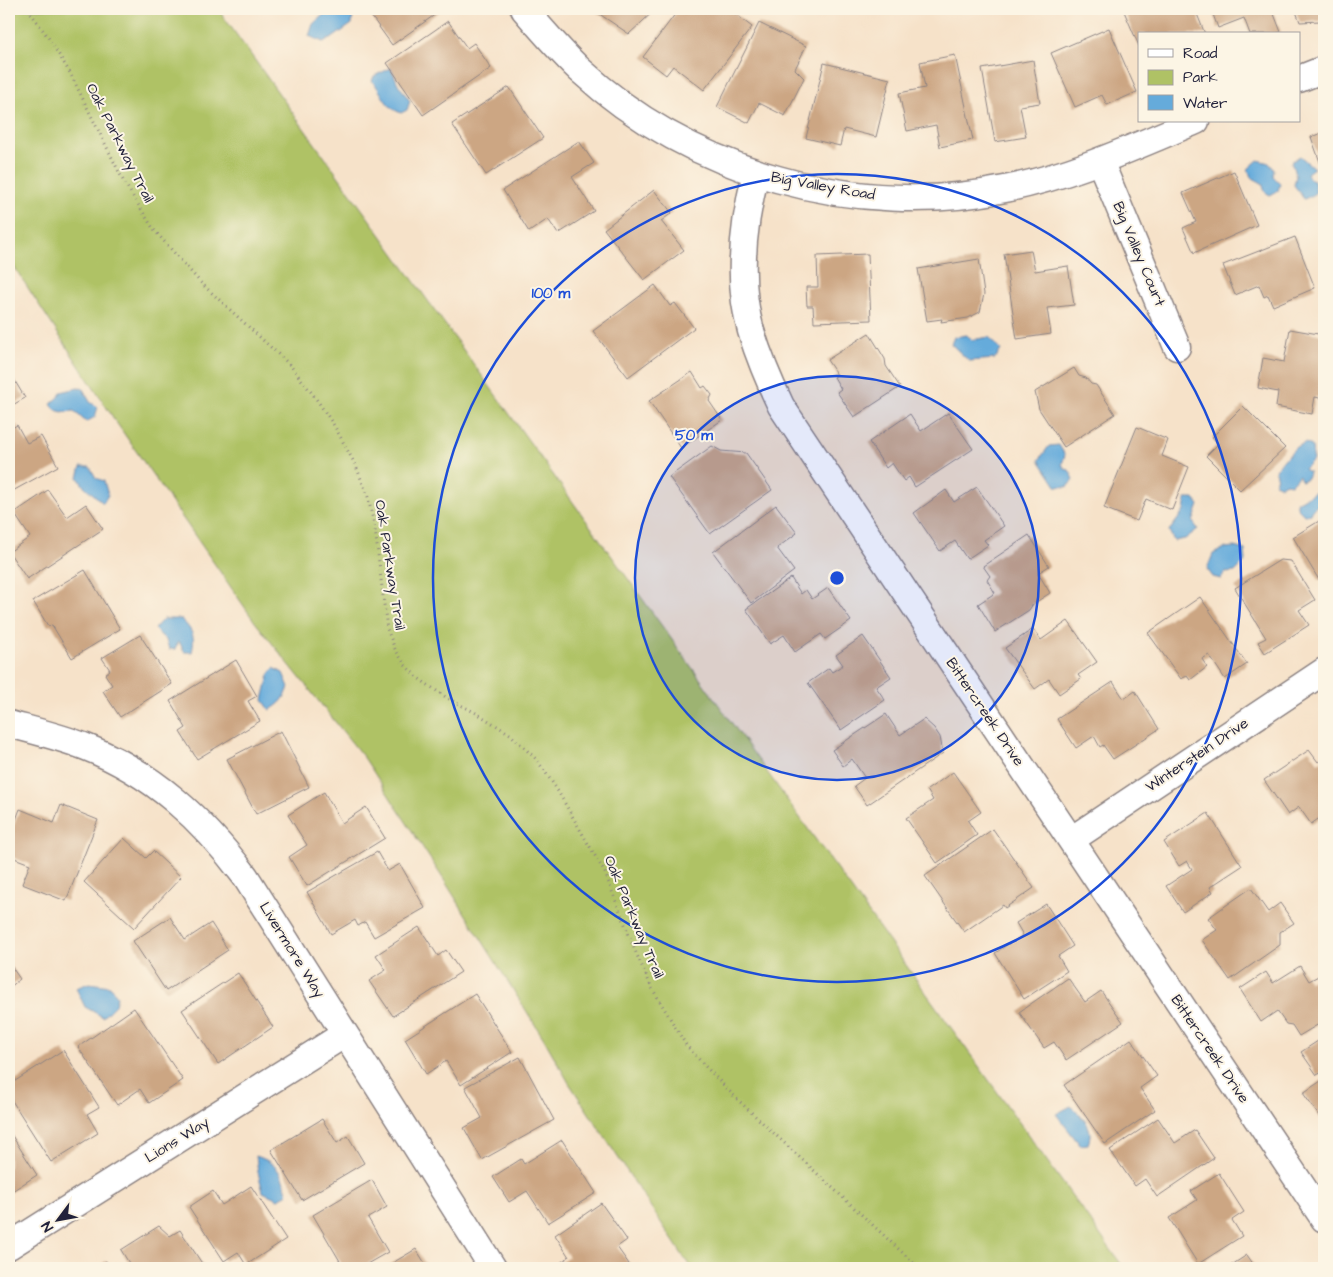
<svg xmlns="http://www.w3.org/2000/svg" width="1333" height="1277" font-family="'Architects Daughter',sans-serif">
<rect width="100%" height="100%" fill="#fcf5e5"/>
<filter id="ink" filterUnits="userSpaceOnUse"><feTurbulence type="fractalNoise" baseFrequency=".02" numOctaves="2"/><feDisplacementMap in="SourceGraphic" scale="10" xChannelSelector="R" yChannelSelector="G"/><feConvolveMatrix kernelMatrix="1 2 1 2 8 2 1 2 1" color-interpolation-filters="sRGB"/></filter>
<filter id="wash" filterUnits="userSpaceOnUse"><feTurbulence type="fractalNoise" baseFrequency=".0096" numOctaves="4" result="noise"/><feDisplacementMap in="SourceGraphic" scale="20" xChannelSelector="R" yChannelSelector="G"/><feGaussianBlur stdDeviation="1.12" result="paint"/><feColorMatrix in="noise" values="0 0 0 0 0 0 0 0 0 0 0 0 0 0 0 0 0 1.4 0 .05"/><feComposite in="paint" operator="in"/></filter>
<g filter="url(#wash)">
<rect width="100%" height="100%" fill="#f6e2c9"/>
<path fill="#afc265" stroke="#687250" d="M9,9h209l906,1259h-433l-122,-185 -25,-44 -100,-159 -79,-121 -110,-137 -137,-197 -109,-166z"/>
<path fill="#65abdb" stroke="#44668b" d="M330,9h18l5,4 -1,11 -21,15 -8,3 -14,-6 4,-12z
M391,68l7,16 12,17 -3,9 -6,3c-17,-6 -18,-21 -29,-32l2,-5z
M1300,156l14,12 -7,5 2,5 5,2 2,12 -5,4 -7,3 -10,-14 2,-9 -5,-14z
M1258,160l11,3 5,6 -1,7 7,7 -2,8 -8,4 -5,-3 -3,-9 -11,-6 -3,-8z
M967,335l5,5 17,-3 12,13 -6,9 -26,2 -18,-17 3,-7z
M82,387l8,15 8,5 -3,10 -9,5 -12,-11c-9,1 -18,3 -23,-7l8,-7 2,-5z
M1305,443l7,3 1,14 -9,9 5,3 -2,6 -6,3 -2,-6 -8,9 -5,-1 -6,3 -5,-3 2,-8 -2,-6 21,-22z
M1059,445l6,10 -3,9 3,5 4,1 5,9 -7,8 -11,-1 -17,-26 10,-14z
M81,467h9l6,11 8,3 4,14 -5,8 -20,-18 -5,-8z
M1324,487v17c-6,0 -12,4 -14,10l-6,1 -7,-7v-6z
M1186,499h8l5,6 -6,17 5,7 -13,10 -11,2 -5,-10 15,-20z
M1234,547l11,3 1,11 -11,11 -10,1 -4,6 -8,-2 -6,-8 6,-15 12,-6z
M163,619h18c11,11 15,17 11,33h-8l-5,-11 -4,8h-6l-3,-9 -12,-11z
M274,668l9,5 6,14c-4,12 -9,17 -19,23l-7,-10 6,-25z
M89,983l21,3 7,10 -2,9 -12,12 -18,-10 -9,-19z
M1071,1106c11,12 24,20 17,38l-8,1 -24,-31z
M256,1156c22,7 25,17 32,38l-10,5 -15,-7 -5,-20z"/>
<g id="blocks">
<path fill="#cca683" d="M366,9h77l-51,36z
M592,9h64l-27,25z
M679,9h50l23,18 -48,63 -31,-24 -7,9 -23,-18z
M1123,9h43l2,3 8,-3h19l10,25h-66v12z
M1211,9h61l9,23 -5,2h-26l-6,-16 -26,10z
M1295,9h29v8l-4,4 -20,1z
M448,21l19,27 7,-5 17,25 -68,47 -36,-52z
M759,23l47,23 -11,23 9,9 -19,38 -26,-13 -10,20 -32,-16z
M1109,28l28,64 -30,13 -5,-10 -27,12 -24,-54z
M955,55l18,85 -33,7 -4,-22 -29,6 -8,-38 26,-5 -5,-26z
M1033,60l7,43 -20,3 6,31 -31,5 -13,-73z
M824,63l66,16 -14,58 -32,-8 -4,17 -34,-8z
M509,87l34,51 -57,37 -34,-51z
M1324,132v41l-13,-36z
M579,141l15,22 -22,14 22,34 -36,23 -10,-15 -19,13 -26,-42z
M1234,171l23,54 -63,28 -11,-25 13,-6 -13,-29z
M654,190l18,23 -11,8 23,29 -40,30 -40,-51z
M1295,237l20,51 -42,18 -5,-11 -4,2 -5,-12 -24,10 -12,-30z
M1031,250l4,21 33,-5 6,39 -27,3 4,26 -34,5 -13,-85z
M868,254l3,66 -57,2 -1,-16h-6l-1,-19h12l-1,-31z
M979,259l5,35 -4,18 -12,6 -27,4 1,-3 -15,2 -9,-52z
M655,285l15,21 5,-3 19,25 -66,49 -35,-46z
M1290,329l34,6v64l-9,-2 -3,17 -36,-7 2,-15 -20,-4 5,-30 21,4z
M869,333l16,26 1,7 14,21 -46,30 -17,-25 4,-3 -7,-12 3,-2 -10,-15z
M1074,368l5,8 7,2 5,6 5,1 19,29 -51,33 -25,-38 -4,-17z
M9,371l16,27 -16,9z
M692,372l10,16 3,-2 7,9 -3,6 13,19 -41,28 -32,-47z
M1243,406l42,42 -45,42 -34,-34 12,-12 -6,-7z
M948,413l25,36 -58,38 -6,-10 -5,4 -12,-18 -6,5 -17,-26 41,-28 11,17z
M17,425l10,18 14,-7 17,30 -49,27v-63z
M1137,427l31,13 -6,16 27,11 -17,43 -26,-11 -9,22 -33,-13z
M712,446l9,5 25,2 26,37 -62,44 -41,-57z
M977,487l27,39 -20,14 4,5 -21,14 -12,-18 -15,10 -26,-38 32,-23 8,12z
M48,490l19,27 19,-13 17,25 -76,50 -18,-27 21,-15 -16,-24z
M776,505l21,28 -20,15 17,23 -43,32 -38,-51z
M1324,518v59l-5,3 -26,-43z
M1029,535l20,31 -11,7 12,20 -17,11 -4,6 -34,22 -17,-28 17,-11 -8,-13 3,-4 -7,-10z
M1280,560l11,1 24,39 -16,10 10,15 -44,28 -7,-11 8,-4 -31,-50z
M85,570l35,59 -48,29 -20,-33 -4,1 -15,-25z
M791,578l10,16 5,-4 6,9 16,-11 23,33 -26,18 -4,-5 -26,18 -11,-17 -14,9 -24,-35z
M1200,597l47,67 -22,15 -16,-24 -7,4 5,8 -17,13 -3,-4 -6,3 -33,-46z
M1068,621l29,41 -19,13 3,4 -22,15 -10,-15 -14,10 -30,-41 28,-19 8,11z
M140,635l32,49 -52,33 -17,-26 9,-6 -7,-11 5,-4 -8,-12z
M863,636l28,41 -15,10 9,13 -44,30 -33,-47 21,-15 3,4 11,-7 -7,-10z
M236,660l21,36 -9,5 12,20 -63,38 -17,-27 6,-4 -16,-27z
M1113,682l11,17 11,-8 24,38 -46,30 -10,-14 -3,2 -6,-11 -18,12 -19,-29z
M886,714l14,21 24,-16 10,9 6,9 3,16 -76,52 -13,-19 11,-8 -13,-19 -9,7 -11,-16z
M281,731l28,56 -53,27 -29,-55z
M1309,750l9,12 3,-2 3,5v50l-13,9 -12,-17 -11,8 -24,-35z
M953,772l28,40 -13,9 9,14 -40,28 -31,-45 27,-18 -6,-10z
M324,792l18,31 24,-16 19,31 -78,48 -18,-29 18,-12 -19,-30z
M61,805l37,15 -32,81 -44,-17 8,-20 -21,-8v-18l11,-29 34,14z
M1208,813l34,53 -32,21 3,5 -30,20 -17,-26 26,-17 -5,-8 -8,5 -15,-24z
M993,829l41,59 -29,20 -2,-3 -39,27 -39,-56z
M124,838l22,20 7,-7 28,26 -47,51 -50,-46z
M377,852l11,19 12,-7 25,44 -51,29 -9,-15 -7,4 -3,-6 -24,14 -24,-42z
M1251,888l17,24 12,-9 14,20 -14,9v13l-50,35 -28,-40 15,-10 -9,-12z
M1046,904l27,42 -15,10 9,15 -43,28 -29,-46 28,-18 -7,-12z
M170,917l15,23 26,-17 17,27 -62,41 -33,-50z
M419,927l19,29 8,-6 15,22 -68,44 -24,-35 17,-11 -10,-15z
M9,963l11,16 -11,9z
M1300,966l9,15 13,-7 2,4v43l-25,15 -7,-11 -6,-1 -9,-13 -16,11 -21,-33 26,-17 7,11z
M238,973l35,54 -55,37 -36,-54z
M1068,978l17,24 16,-11 22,31 -57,38 -12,-18 -10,6 -25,-36z
M475,994l37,58 -51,33 -15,-24 -20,13 -21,-35z
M134,1008l49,72 -34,23 -9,-14 -23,16 -39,-58z
M1324,1037v34l-7,4 -16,-23z
M1131,1039l26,37 -17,12 15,22 -50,34 -41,-59z
M63,1050l36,57 -12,7 11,19 -47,29 -42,-66v-11z
M520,1057l34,63 -72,40 -18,-32 18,-10 -17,-31z
M1324,1079v38l-3,2 -18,-26z
M1158,1118l17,25 20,-13 19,28 -57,39 -12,-18 -10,7 -25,-36z
M322,1119l15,24 11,-7 16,27 -62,37 -31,-50z
M9,1131l28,44 -28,18z
M562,1140l34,53 -48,30 -21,-32 -18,11 -16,-25 28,-18 3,5z
M1219,1173l25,39 -12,8 10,16 -44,28 -29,-46 28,-18 -6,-9z
M372,1180l15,27 -19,11 20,34 -28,16h-16l-31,-53z
M251,1186l35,53 -40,26 -8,-13 -14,9 -35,-54 24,-16 9,14z
M601,1203l26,37 -10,7 12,17 -6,4h-71l17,-11 -14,-22z
M159,1226l11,10 10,-6 25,38h-73l-11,-18z
M416,1249l12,19h-44z
M1247,1255l9,13h-29z
M106,1261l5,7h-16z"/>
</g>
</g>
<g filter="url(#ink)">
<use href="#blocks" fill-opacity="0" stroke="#8c8282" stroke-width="1"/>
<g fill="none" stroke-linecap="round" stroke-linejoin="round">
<defs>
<path id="street" d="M524,9c18,21 36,42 56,61 112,103 276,149 425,119 66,-13 129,-42 191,-68
M1299,79l25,-10
M1100,161l77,186
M756,173c-13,51 -20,106 -5,158 8,26 18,50 30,75l543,813
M9,724c26,7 52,13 77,23 67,26 117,73 159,129l248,392
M1071,840l253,-169
M9,1246l336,-212"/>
</defs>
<use href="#street" stroke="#8c8282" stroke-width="29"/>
<path stroke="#8c8282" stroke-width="3" stroke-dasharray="1 4" stroke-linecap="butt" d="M28,9l22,31 20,33 54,109 30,48 46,52 90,83 25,32 20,30 21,39 12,31 7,32 12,100 8,20 10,16 13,13 29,20 31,16 32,20 27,26 19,28 49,85 31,80 16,35 34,57 18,20 34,35 181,168"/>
<use href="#street" stroke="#fff" stroke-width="26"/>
</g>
</g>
<circle cx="837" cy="578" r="202" fill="#1d4ed8" fill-opacity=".12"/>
<g fill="none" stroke="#1d4ed8" stroke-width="2.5">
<circle cx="837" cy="578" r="202"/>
<circle cx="837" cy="578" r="404"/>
</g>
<g text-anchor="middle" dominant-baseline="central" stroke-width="4" stroke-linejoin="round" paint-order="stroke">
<g font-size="15" fill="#22223b" stroke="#fcf5e5">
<text transform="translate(120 143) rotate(63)">Oak Parkway Trail</text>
<text transform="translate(823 186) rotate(10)">Big Valley Road</text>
<text transform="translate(1139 254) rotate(67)">Big Valley Court</text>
<text transform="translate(390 565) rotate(81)">Oak Parkway Trail</text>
<text transform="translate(985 712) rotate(56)">Bittercreek Drive</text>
<text transform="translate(1197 755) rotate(-34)">Winterstein Drive</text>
<text transform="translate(634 917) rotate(67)">Oak Parkway Trail</text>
<text transform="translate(292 950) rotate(58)">Livermore Way</text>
<text transform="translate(1210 1049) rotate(56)">Bittercreek Drive</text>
<text transform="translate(177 1140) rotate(-32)">Lions Way</text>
</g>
</g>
<circle cx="837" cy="578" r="8" fill="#1d4ed8" stroke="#fcf5e5" stroke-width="2.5"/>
<g font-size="15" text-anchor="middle" font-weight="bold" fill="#1d4ed8" stroke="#fcf5e5" stroke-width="4" stroke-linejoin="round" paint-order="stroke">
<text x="551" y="298">100 m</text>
<text x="694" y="440">50 m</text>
</g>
<rect width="1333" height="1277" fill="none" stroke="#fcf5e5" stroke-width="30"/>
<rect x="1138" y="32" width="162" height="90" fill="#fcf5e5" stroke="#a5a1a1"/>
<rect x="1148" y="49" width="25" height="8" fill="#ffffff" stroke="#a5a1a1"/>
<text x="1183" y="58" font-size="15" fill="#22223b">Road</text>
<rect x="1148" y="70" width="25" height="15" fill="#afc265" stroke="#a5a1a1"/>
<text x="1183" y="82" font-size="15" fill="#22223b">Park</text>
<rect x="1148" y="95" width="25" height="15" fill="#65abdb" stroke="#a5a1a1"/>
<text x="1183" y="108" font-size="15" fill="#22223b">Water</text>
<g transform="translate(58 1220) rotate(238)" stroke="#fcf5e5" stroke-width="4" paint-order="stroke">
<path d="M0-4L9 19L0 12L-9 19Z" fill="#22223b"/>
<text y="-8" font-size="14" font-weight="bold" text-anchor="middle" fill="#22223b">N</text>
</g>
</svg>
